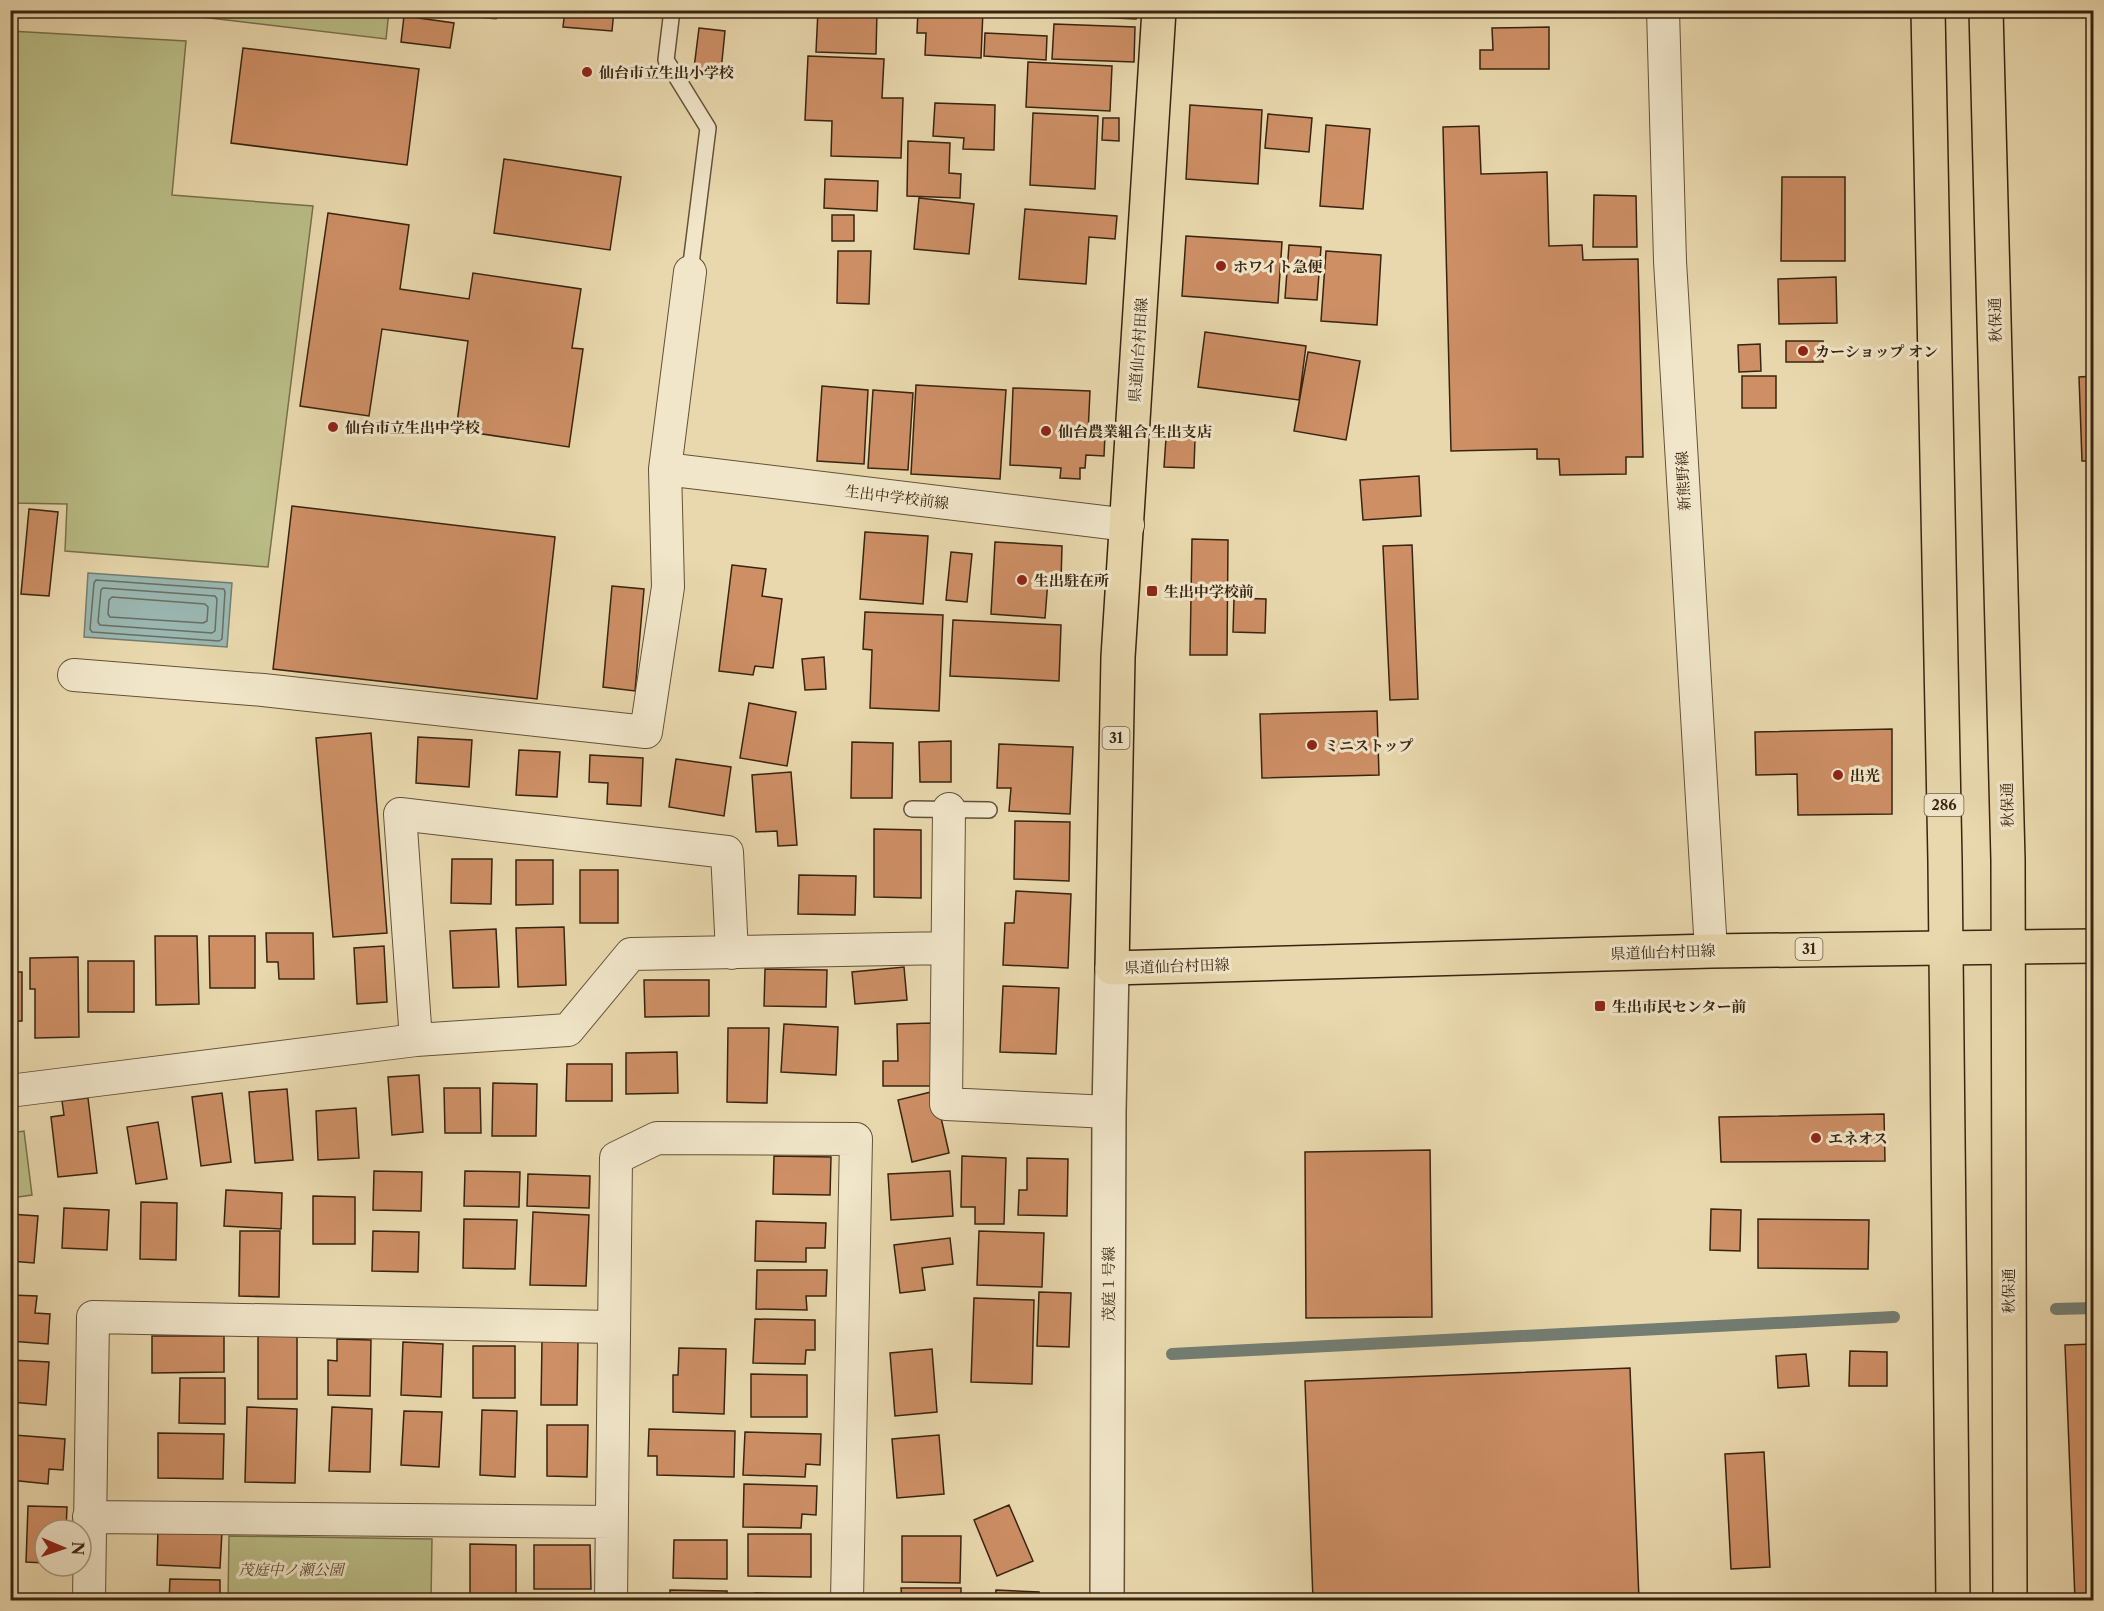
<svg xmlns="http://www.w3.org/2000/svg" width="2104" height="1611" font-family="'Libre Caslon Text','Noto Serif JP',serif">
<rect width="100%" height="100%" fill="#e9d8ad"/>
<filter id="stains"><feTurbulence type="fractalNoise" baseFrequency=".00333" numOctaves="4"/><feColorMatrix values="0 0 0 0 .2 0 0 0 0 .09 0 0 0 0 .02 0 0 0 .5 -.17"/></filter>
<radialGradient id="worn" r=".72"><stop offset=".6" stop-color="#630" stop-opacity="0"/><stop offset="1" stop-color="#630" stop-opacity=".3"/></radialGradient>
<path fill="#babe87" stroke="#79714c" stroke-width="1.5" d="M185,11l204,-1v1l-3,28 -201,-24z
M423,11h74l-1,8z
M10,31l176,10 -14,154 141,11 -45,361 -203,-16 2,-47 -56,-1z
M24,1131l8,64 -21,3v-65z
M229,1536l203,3 -1,61h-203z"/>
<path fill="#9ab8b2" stroke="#737d72" stroke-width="1.5" d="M88,573l144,10 -5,64 -143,-10z"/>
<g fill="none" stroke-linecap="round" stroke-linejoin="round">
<path stroke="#696e62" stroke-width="1.5" d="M96,580l128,9 1,3 -3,47 -3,2 -127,-9 -2,-3 4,-46z
M103,588l112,8 2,3 -2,32 -3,2 -112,-8 -2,-3 3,-32z
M112,597l93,7 3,3 -1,14 -4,2 -93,-6 -2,-3 1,-14z"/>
<path stroke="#737d72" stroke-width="12" d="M2056,1309l38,-1
M1172,1354l722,-37"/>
</g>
<path fill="#ce8f65" stroke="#382411" stroke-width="1.5" d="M565,10h49l-2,21 -49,-4z
M818,10h59l-1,44 -60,-2z
M918,10h65l-2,48 -56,-3 1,-22h-9z
M1006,10h131l-1,9 -130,-6z
M404,16l50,7 -4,25 -49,-6z
M1054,24l81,3 -1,35 -82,-3z
M1549,27v42h-69v-19h13l-1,-22z
M699,28l26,3 -4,40 -27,-3z
M985,33l62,3 -1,24 -62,-4z
M243,48l176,21 -12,96 -176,-22z
M808,56l76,3 -2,39h21l-2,60 -70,-2 1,-35 -27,-1z
M1028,62l84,4 -2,45 -84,-4z
M935,103l60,2 -1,45 -31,-1 1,-11 -31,-2z
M1190,105l72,5 -4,74 -72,-5z
M1033,113l65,3 -3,73 -65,-4z
M1268,114l44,4 -3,34 -44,-4z
M1103,118h16v23l-17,-1z
M1326,125l44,4 -7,80 -43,-3z
M1479,126l2,48 66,-2 2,74 33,-1 1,15 55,-1 5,198h-17v17l-66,1 -1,-16h-22v-10l-86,2 -8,-324z
M908,141l42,2 -1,30 12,1 -1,24 -53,-2z
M504,159l117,18 -11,73 -116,-17z
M1782,177h63v84h-64z
M825,179l53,2 -1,30 -53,-3z
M1594,195l42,1 1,51h-44z
M919,198l55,6 -5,50 -55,-5z
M1025,209l92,7 -2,23 -26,-2 -3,47 -67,-5z
M328,213l81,12 -9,64 69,10 4,-26 108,16 -9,59 11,1 -14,98 -113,-17 12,-89 -86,-12 -13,87 -69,-10z
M832,215h22v26h-22z
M1186,236l96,6 -4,61 -96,-7z
M1289,245l32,2 -4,53 -32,-2z
M838,251h33l-2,53 -32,-1z
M1326,251l55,4 -4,70 -56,-4z
M1836,277l1,46 -58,1 -1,-45z
M1205,332l101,14 -7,54 -101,-13z
M1786,341h37v21h-37z
M1760,344l1,27 -22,1 -1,-27z
M1308,352l52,9 -14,79 -52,-9z
M1742,376h34v32h-34z
M2094,376v85h-12l-3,-84z
M916,385l90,5 -6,89 -89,-5z
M822,386l46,4 -4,74 -47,-3z
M1013,388l77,3 -2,43 17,1 -1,21 -18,-1 -1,13h-5v11l-20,-1 1,-10 -51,-3z
M873,390l40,3 -5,77 -40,-2z
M1166,438l29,1 -1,29 -30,-1z
M1419,476l2,40 -58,4 -3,-40z
M292,506l263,31 -18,162 -264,-30z
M29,509l29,3 -9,84 -28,-2z
M865,532l63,4 -5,68 -63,-5z
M1192,539l36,1 -1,115h-37z
M995,542l67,4 -1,35 -13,-1 -3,38 -54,-4z
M1412,545l6,154 -28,1 -7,-154z
M951,552l21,2 -5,48 -21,-2z
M732,565l34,4 -4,27 20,3 -9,69 -18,-2 -2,9 -34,-4z
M612,586l32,3 -9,102 -32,-4z
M1234,598l32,1 -1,34 -32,-1z
M865,612l78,3 -4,96 -69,-3 2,-58 -9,-1z
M953,620l108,5 -2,56 -109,-5z
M824,657l2,32 -21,1 -3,-31z
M749,703l47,9 -9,54 -47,-8z
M1377,711l2,64 -117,3 -2,-64z
M1892,729v85l-94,1 -1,-41 -41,1 -1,-43z
M371,733l16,200 -54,4 -17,-199z
M418,737l54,3 -3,47 -53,-4z
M951,741v41h-31l-1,-40z
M852,742l41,1 -1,55h-41z
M999,744l74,3 -3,67 -61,-3 2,-23h-14z
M519,750l41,2 -3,45 -41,-2z
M590,755l53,3 -2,48 -34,-2 1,-21 -19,-1z
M676,759l55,8 -7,49 -55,-9z
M791,772l6,73 -19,1 -1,-15 -21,1 -4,-57z
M1015,821l55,1 -1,59 -55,-2z
M874,829l47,1v68l-47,-1z
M452,859h40l-1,45 -40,-1z
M516,860h37v44l-37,1z
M580,870h38v53h-38z
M799,875l57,1 -1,39 -57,-1z
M1016,891l55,3 -3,74 -65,-3 2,-42h9z
M564,927l2,58 -48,2 -2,-59z
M496,929l3,58 -46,1 -3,-57z
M266,933h47l1,46h-35l-1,-17h-11z
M155,936h42l2,68 -43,1z
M209,936h46v52h-45z
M384,946l3,56 -30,2 -3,-56z
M78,957l1,80 -44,1v-49h-5v-31z
M88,961h46v51h-46z
M904,967l3,33 -52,4 -3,-32z
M765,969l62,1 -1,37 -62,-1z
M10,972h12v49h-12z
M644,980h65v36l-64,1z
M1003,986l56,2 -3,66 -56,-2z
M932,1023l2,63h-51v-25h15l-1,-37z
M784,1024l54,3 -2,48 -55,-3z
M728,1028h41l-2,75 -40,-1z
M677,1052l1,41 -52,1v-41z
M567,1064h45v37h-46z
M419,1075l4,57 -31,3 -4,-58z
M493,1083l44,1 -1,52h-44z
M444,1088h36l1,45h-36z
M287,1089l6,71 -38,3 -6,-71z
M935,1091l14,62 -37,9 -14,-62z
M222,1093l9,69 -30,4 -9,-69z
M88,1098l9,75 -39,4 -7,-60 13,-2 -2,-14z
M356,1108l3,50 -41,2 -2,-49z
M1884,1114l1,47 -164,1 -2,-45z
M158,1122l9,57 -31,5 -9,-57z
M1430,1150l2,167 -126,1 -1,-166z
M774,1156l57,1 -1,38 -57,-1z
M962,1156l44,2 -2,66h-29v-17h-14z
M1027,1158l41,1 -1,57 -49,-1 1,-25h8z
M374,1171l48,1 -1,39 -48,-1z
M465,1171l55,1 -1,35 -55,-1z
M950,1171l3,45 -62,4 -3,-46z
M528,1174l62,2 -1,32 -62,-2z
M226,1190l56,3 -1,36 -57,-3z
M313,1196l42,1v47h-42z
M141,1202l36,1 -1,57 -36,-1z
M64,1208l45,2 -2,40 -45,-2z
M1711,1209l30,1 -1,41 -30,-1z
M533,1212l56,3 -3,71 -56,-1z
M10,1214l28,2 -4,47 -24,-2z
M464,1219l53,1 -2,49 -52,-1z
M1758,1219l111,1 -1,49 -110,-1z
M756,1221l70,2 -1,25h-19v14l-51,-1z
M240,1231h40l-1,66 -40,-1z
M373,1231l46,1 -1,40 -46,-1z
M979,1231l65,2 -2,54 -65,-2z
M950,1238l3,26 -31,4 3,22 -25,3 -6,-48z
M757,1270h70l-1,26h-20l1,14 -51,-1z
M1039,1292l32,1 -2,54 -32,-1z
M10,1295l27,1 -2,17 15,1 -2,30 -38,-3z
M974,1298l60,2 -2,84 -61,-2z
M755,1319l60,1v30h-9l-1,14 -52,-1z
M297,1335v64h-39v-63z
M152,1336h72v36l-72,1z
M337,1339l34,1 -1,56 -42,-1v-35l9,1z
M542,1340l36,1 -1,64h-36z
M403,1342l40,2 -2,53 -40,-2z
M2094,1344v256h-19l-10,-255z
M473,1346h42v52h-42z
M679,1348l47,1 -2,65 -51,-2v-37h5z
M932,1349l5,63 -42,4 -5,-63z
M1850,1351l37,1v34h-38z
M1806,1354l3,32 -31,2 -2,-32z
M10,1360l39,2 -3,43 -36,-3z
M1630,1368l9,232h-326l-8,-219z
M751,1374l56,1v42h-56z
M180,1378h45v46l-46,-1z
M247,1407l50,2 -2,74 -50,-1z
M332,1407l40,2 -2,63 -41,-1z
M482,1410l35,1 -2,66 -35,-2z
M404,1411l38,1 -3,55 -38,-2z
M547,1425h41l-1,52 -40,-1z
M649,1429l86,2 -1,46 -77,-2v-19h-9z
M745,1432l76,2 -1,31 -14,-1 -1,13 -62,-2z
M158,1433l66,1 -1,45 -65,-1z
M14,1435l51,4 -2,31 -14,-1 -1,15 -38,-4z
M939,1435l5,59 -47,4 -5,-59z
M1764,1452l6,115 -39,2 -6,-115z
M744,1484l73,2 -1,29 -14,-1 -1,14 -58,-1z
M1009,1505l24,56 -36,15 -23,-56z
M28,1506l39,1 -1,23h-21v33l-19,-1z
M158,1528l64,3 -2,37 -63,-3z
M748,1534h63v43l-63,-1z
M902,1536h59l-1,47 -58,-1z
M674,1540h53v39l-54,-1z
M470,1544l46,1v55h-46z
M534,1545h56l1,44h-57z
M170,1579l50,1v20h-51z
M901,1588h60v12h-59z
M670,1590l57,1v9h-57z
M996,1590l43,2v8h-44z
M755,1593l51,2v5h-52z
M26,1595l43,2v3h-43z"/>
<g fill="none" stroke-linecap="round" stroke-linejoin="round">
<defs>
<path id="service" d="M672,10l-6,50 42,68 -18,144
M912,809l77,1"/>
<path id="minor" d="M1663,10l7,251 41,690
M665,469l463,56
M74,675l189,15 383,42 22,-145 -3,-118 25,-197
M949,809l-3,295 163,8
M416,1040l-16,-226 327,38 5,101
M17,1090l399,-50 152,-10 63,-76 316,-6
M89,1517l522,5
M89,1600l4,-283 520,10
M611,1600l5,-442 41,-20 199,1 -9,461"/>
<path id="tertiary" d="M1107,1600l2,-488 3,-144"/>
<path id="primary" d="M1159,10l-41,647 -6,311 599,-17 383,-5"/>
<path id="trunk" d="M1928,10l17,851 8,739
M1986,10l22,850 2,740"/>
</defs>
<use href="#service" stroke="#645138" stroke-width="18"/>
<use href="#minor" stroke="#645138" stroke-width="34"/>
<use href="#tertiary" stroke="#645138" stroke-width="36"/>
<use href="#primary" stroke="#382411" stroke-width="36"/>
<use href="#trunk" stroke="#382411" stroke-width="36"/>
<use href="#service" stroke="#f1e6ca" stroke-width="15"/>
<use href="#minor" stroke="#f1e6ca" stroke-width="32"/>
<use href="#tertiary" stroke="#f1e6ca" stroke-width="33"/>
<use href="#primary" stroke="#e9d8ad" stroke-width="33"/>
<use href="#trunk" stroke="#e9d8ad" stroke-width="33"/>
</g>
<g fill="#8f2418" stroke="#f1e6ca" stroke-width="2">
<circle cx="587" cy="72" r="6"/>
<circle cx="1221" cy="266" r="6"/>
<circle cx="1803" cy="351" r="6"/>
<circle cx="333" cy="427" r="6"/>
<circle cx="1046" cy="431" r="6"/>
<circle cx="1022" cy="580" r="6"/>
<rect x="1146" y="585" width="12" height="12" rx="3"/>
<circle cx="1312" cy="745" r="6"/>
<circle cx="1838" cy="775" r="6"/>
<rect x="1594" y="1000" width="12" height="12" rx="3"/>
<circle cx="1816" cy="1138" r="6"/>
</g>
<g text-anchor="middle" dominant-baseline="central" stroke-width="6" stroke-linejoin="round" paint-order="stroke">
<g fill="#f1e6ca" stroke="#705e48" stroke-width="1.5">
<rect x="1102.5" y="727" width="27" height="22" rx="4.5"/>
<rect x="1924.5" y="794" width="39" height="22" rx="4.5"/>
<rect x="1795.5" y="938" width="27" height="22" rx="4.5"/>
</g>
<g font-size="14" font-weight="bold" fill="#382411">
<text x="1116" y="738">31</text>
<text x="1944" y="805">286</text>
<text x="1809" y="949">31</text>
</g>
<g font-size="15" font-weight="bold" fill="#382411" stroke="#f1e6ca" text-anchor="start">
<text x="599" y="72">仙台市立生出小学校</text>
<text x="1233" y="266">ホワイト急便</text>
<text x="1815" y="351">カーショップ オン</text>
<text x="345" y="427">仙台市立生出中学校</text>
<text x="1058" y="431">仙台農業組合 生出支店</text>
<text x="1034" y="580">生出駐在所</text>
<text x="1164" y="591">生出中学校前</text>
<text x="1324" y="745">ミニストップ</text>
<text x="1850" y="775">出光</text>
<text x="1612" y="1006">生出市民センター前</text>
<text x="1828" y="1138">エネオス</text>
</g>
<g font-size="15" fill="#382411" stroke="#f1e6ca">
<text transform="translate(1995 320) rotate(-91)">秋保通</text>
<text transform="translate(1138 350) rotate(-86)">県道仙台村田線</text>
<text transform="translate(1683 481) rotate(-93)">新熊野線</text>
<text transform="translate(897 497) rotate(7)">生出中学校前線</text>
<text transform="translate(2007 805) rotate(-91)">秋保通</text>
<text transform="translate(1663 952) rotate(-2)">県道仙台村田線</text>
<text transform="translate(1177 966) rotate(-2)">県道仙台村田線</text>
<text transform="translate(1108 1284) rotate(-90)">茂庭１号線</text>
<text transform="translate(2008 1291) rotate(-90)">秋保通</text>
</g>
<g font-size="15" font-style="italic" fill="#584a2e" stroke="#f1e6ca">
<text x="291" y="1569">茂庭中ノ瀬公園</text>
</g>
</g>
<rect width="2104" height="1611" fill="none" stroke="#e9d8ad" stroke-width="36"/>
<rect x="12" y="12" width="2080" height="1587" fill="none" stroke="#382411" stroke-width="3"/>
<rect x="18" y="18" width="2068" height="1575" fill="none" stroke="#382411" stroke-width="1.5"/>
<g transform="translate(63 1548) rotate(92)"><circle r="28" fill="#f1e6ca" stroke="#a79880" stroke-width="1.5"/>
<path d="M0-4.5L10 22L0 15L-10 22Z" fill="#8f2418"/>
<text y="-9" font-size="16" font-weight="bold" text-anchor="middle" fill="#382411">N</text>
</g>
<rect width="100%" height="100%" filter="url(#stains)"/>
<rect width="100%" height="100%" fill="url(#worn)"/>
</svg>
